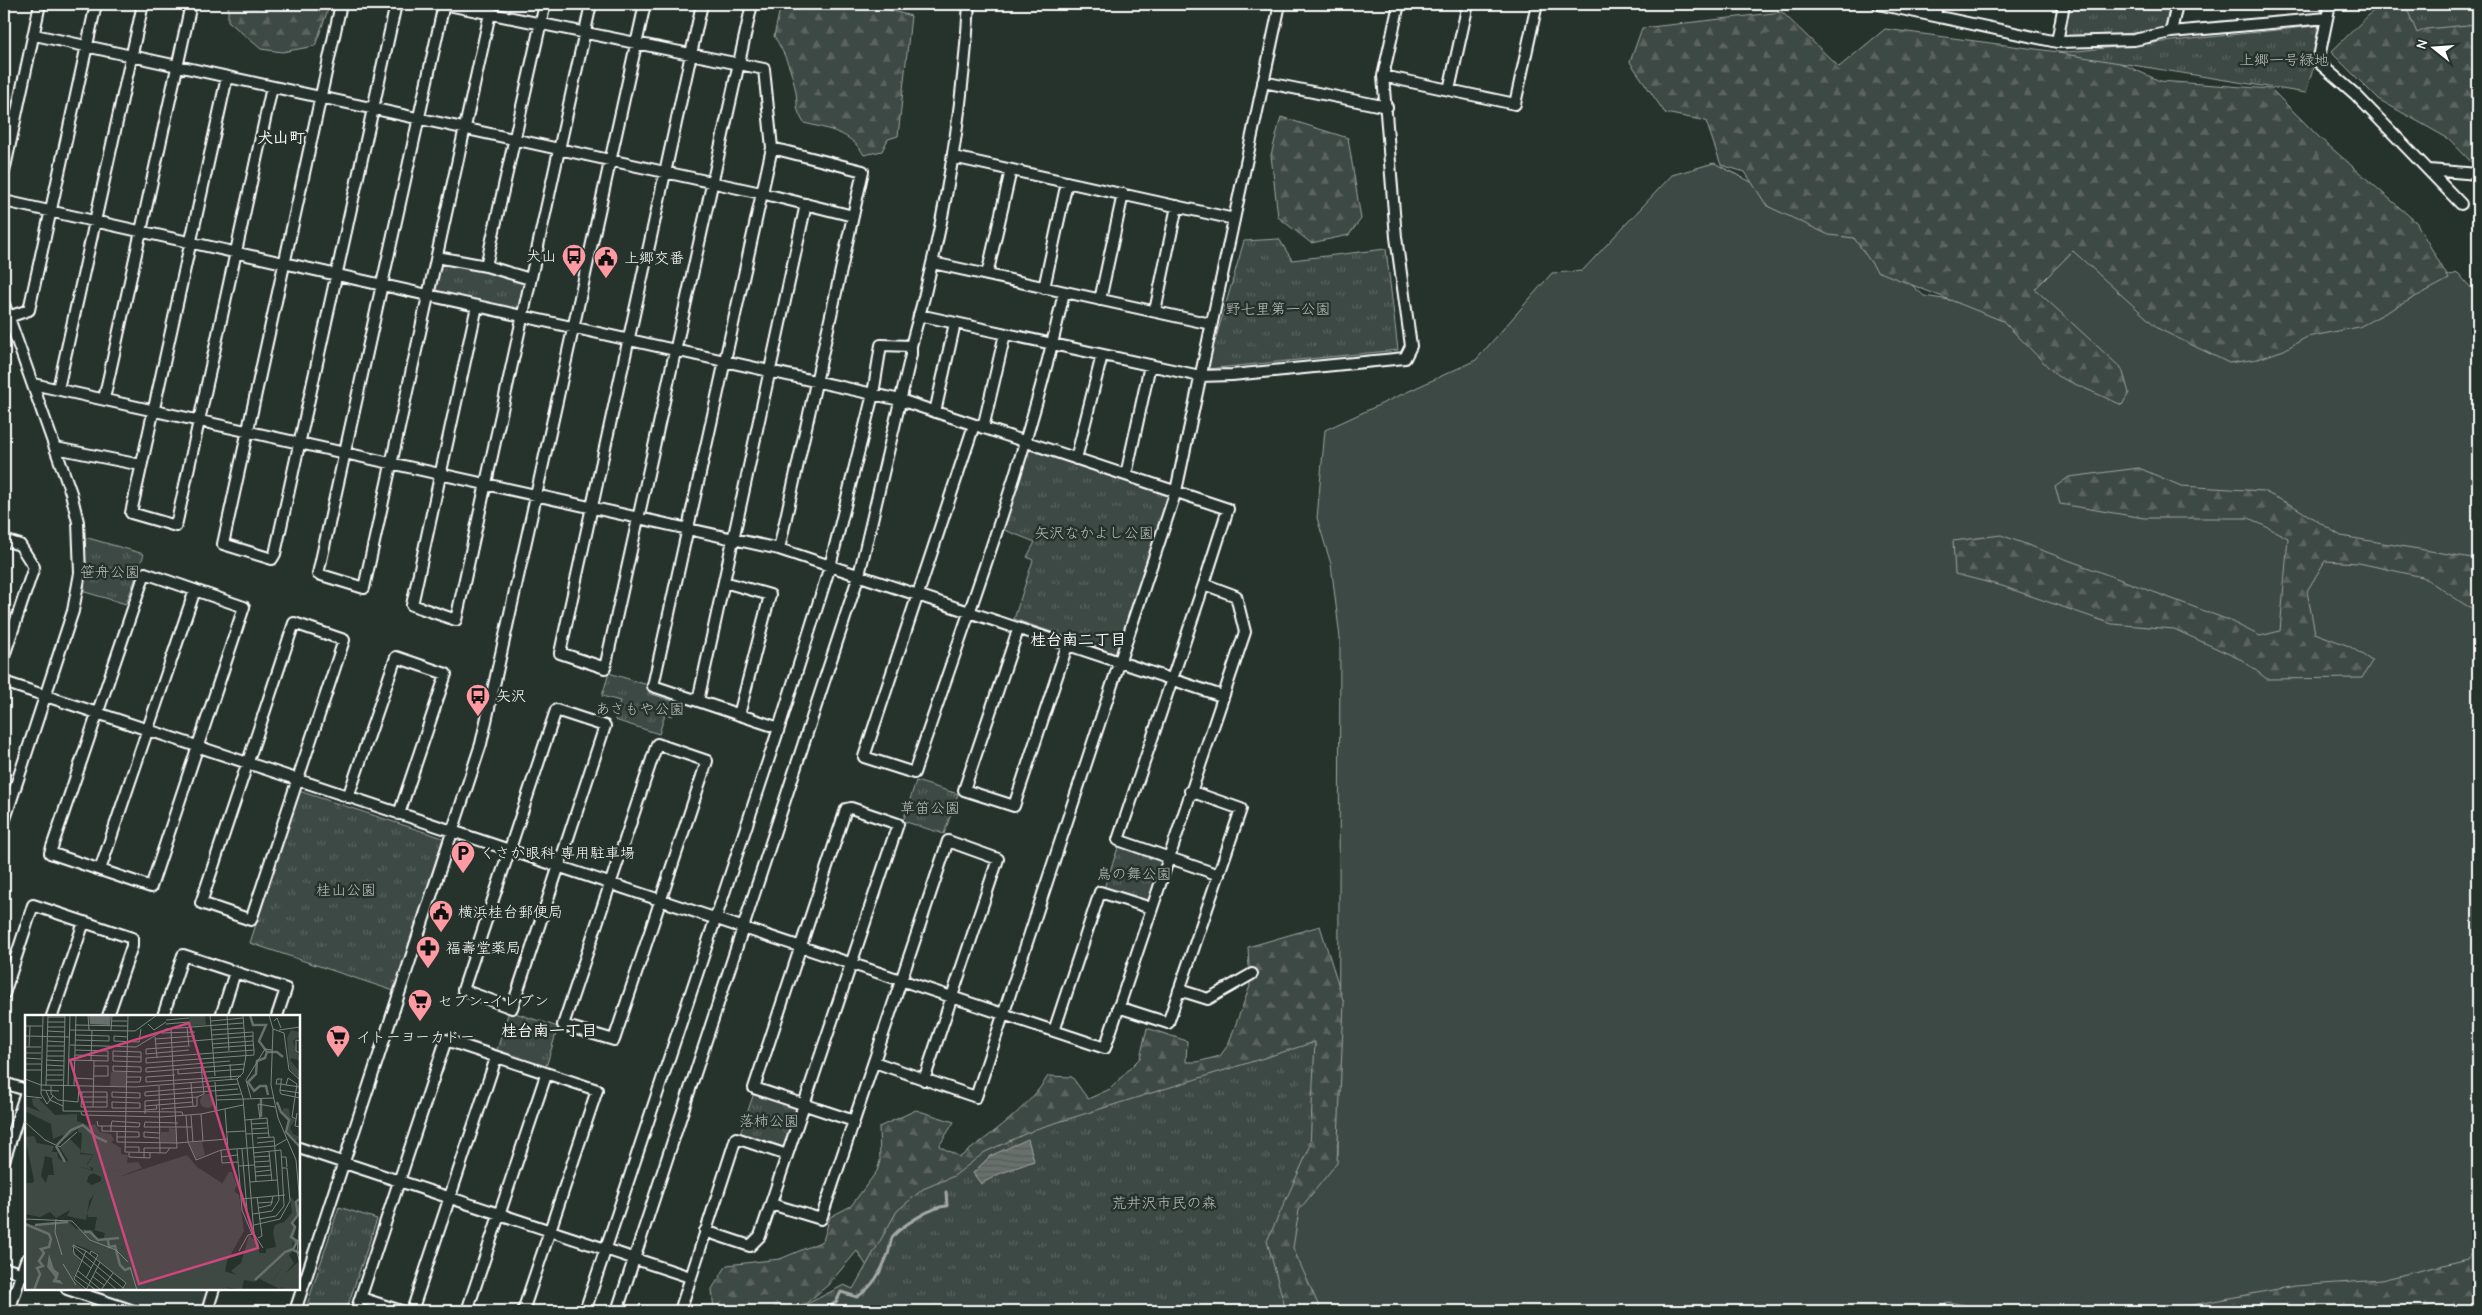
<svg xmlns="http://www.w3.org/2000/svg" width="2482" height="1315" font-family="'Comic Neue','Klee One',sans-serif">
<defs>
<pattern id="forest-firs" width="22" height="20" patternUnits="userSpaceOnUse" patternTransform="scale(1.25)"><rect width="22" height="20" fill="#3e4944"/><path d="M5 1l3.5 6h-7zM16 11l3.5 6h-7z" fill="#5b6460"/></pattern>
<pattern id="park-tufts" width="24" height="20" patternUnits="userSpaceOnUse" patternTransform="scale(1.25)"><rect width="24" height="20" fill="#3e4944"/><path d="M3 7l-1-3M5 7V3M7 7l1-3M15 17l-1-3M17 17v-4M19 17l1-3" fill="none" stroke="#5b6460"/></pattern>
<pattern id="water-rules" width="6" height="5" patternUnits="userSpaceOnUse" patternTransform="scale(1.25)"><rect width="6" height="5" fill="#67706c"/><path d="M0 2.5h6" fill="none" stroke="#575a59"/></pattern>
</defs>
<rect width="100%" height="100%" fill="#26332d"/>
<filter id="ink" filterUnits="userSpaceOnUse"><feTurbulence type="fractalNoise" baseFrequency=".02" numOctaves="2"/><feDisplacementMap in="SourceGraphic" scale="10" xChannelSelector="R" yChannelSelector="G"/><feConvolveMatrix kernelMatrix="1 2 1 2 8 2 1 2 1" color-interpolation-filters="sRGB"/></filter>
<g filter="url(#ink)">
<path fill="#333f3a" d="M89,1289h119l-8,22h-43z"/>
<path fill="#3e4944" stroke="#9ea4a2" d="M1714,163l121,62 49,35 40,36 96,15 19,-46 26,-17 315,44 78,-19 20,23v956l-18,20 -210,39h-933l-27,-62 5,-40 43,-54 2,-517 -9,-74 -14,-46 8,-88 151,-70 76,-87 30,-2 90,-96z"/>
<path fill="url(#forest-firs)" stroke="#9ea4a2" d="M228,4h102l-15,42 -33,6 -21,-3 -33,-28z
M781,4h106l2,6 22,6 -13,120 -10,3 -6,12 -18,4c-13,-23 -36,-26 -60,-32 -9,-15 -6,-15 -8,-31 -4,-20 -11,-39 -22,-56z
M2380,4h98v165l-29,-30 -71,-40 -47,-47z
M1782,12l57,55 46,-38 226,30 49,22 111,8 49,49 96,84 33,57 -90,48 -52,10 -23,13 -26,9 -29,4 -70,-34 -86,-78 -38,38 87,80 7,24 -7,12 -65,-29 -54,-55 -126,-50 -23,-33 -25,-3 -62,-29 -22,-34 -24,-7 -15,-44 -41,-8 -35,-51 12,-34z
M1281,117l67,21 13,81 -12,16 -38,8 -33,-26 -7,-62z
M2139,468l42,18 82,5 32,16 46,29 137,23v51l-11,-4 -44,-29 -64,-14 -34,-2 -18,30 8,42 34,13 23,15 -10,17 -95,1 -25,-19 -68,-31 -62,-5 -110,-38 -47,-12 -2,-33 48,-6 225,84 34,17 20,-5 8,-93 -39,-20h-105l-84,-14 -5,-17 14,-10z
M1320,926l24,77 -7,160 -38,47 -6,38 28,63h-480l35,-31 -19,-29 -29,34 -31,26h-83l-2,-22 15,-24 53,-6 43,-18 7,-24 21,-11 26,-35 3,-10 -1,-34 37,-17 38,12 -15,24 21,11c31,-23 68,-48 88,-81l24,1 16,22 22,-10 30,-31 7,-30 40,13 -1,21h11l23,-6 8,-11 22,-59 -2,-39z
M2478,1246v65h-299l8,-5 107,-20 87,-6 87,-21z
M1948,1302l50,9h-62z"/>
<path fill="url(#park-tufts)" stroke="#9ea4a2" d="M2067,4h103l-6,26 -105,10z
M2405,4h73v20l-52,5 -9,4z
M2325,25l-19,68 -248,-40z
M1279,239l13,21 94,-11 12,101 -191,19 37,-128z
M440,260l82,20 2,2 -5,24 -3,3 -84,-17z
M1031,450l137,45 -52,159 -102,-35 19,-59 -6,-3 8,-15 -33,-13 25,-78z
M81,536l63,18 -18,50 -41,-12z
M609,673l42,13 -2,7 27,9 -4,14 -7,-2 -6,20 -44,-14 5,-19 -18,-5z
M916,781l42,13 -14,40 -41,-13z
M299,791l144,47 -49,153 -144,-48z
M1119,845l44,15 -15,42 -44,-14z
M509,1011l49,16 -13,43 -49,-17z
M1315,1042l-5,105 -43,94 19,70h-487l4,-5 41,-21 9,4 44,-78 26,-22 31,-13 31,-24 51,-23z
M754,1093l43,15 -12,39 -45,-13z
M339,1207l38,12 -31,92h-30l-10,-3z"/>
<path fill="url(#water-rules)" stroke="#a4a9a7" d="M1028,1139l6,22 -35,13 -18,10 -8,-11 17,-17z"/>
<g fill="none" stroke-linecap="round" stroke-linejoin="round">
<path stroke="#a4a9a7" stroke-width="3" d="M824,1311l12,-9 5,-10 16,5c16,-10 24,-25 31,-43 2,-5 2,-14 5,-18 10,-11 40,-30 54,-30l-1,-14"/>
<defs>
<path id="minor" d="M341,4l-118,540 49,15 3,-5 121,-550
M443,4l321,65 8,79 91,23 -84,378
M444,4l-126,570 46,14 128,-584
M702,4l-142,649 45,15 147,-664
M1878,4l179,38 77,-2 37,-8 156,-14
M2330,4l-12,58 37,32 106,110
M1935,16l2,-12
M2171,32l6,-28
M35,35l726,158 92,23
M2057,42l7,-38
M1383,76l132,28 22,-100
M227,77l-96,436 45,13 96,-439
M1263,82l124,25
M1449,90l19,-86
M772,148l-119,538 126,42
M953,157l281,62
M2429,170l49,4
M4,172l36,-168
M4,201l896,199 328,109 -24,75 32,12 9,36 -140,416 -1101,-366
M437,257l49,9 59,-262
M933,263l278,61
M486,266l44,13
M987,275l24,-105
M1044,288l23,-106
M1100,300l23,-106
M4,304l67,189 7,29 2,51 -7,38 -69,211
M477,306l-65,299 44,15 135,-616
M1155,311l22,-105
M919,315l281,61 32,-1 173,-17 6,-12 -15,-109 -13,-161 16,-72
M8,317l21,-7 67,-306
M33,384l746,165 443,147
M58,389l85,-385
M104,399l87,-395
M935,412l20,-89
M974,425l-110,332 50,16c53,-159 115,-317 150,-481
M983,428l22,-94
M56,448l85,17
M1076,459l26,-104
M1126,475l24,-110
M4,540l16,5 14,22 -30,89
M145,573l99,34 -93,280 -101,-34z
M724,582l46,13 -31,120
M1204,584l-86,256 101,35
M294,623l50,17 -93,280 -50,-17z
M1018,630l-54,160 50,16 53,-160
M698,701l108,-497
M556,710l49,16 -93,282 -49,-18z
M657,744l50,17 -93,279 -51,-15z
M348,797l48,-140 50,17 -47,140
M100,870l95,-280
M1179,990l29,9 44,-25
M4,994l29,-89 99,33v8l-24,70
M1118,1007l50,16 73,-214 -51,-18
M52,1016l32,-94
M163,1016l20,-61 103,34 -9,27
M221,1016l14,-44
M1054,1031l46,-139 51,16
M874,1062l102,35 200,-606 104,-487
M4,1083l22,7
M299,1148l391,129
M4,1161l22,-69
M771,1204l50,15 127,-378 50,18 -74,221
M705,1231l45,15 10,-10 138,-412 -47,-16 -5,1 -92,279 100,33
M4,1268l22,7
M67,1289l67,22
M361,1298l40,13
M9,1311l17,-51
M207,1311l7,-22
M295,1311l186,-567 164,-740
M356,1311l90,-271 151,50 -74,221
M412,1311l84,-253
M467,1311l79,-236
M585,1311l194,-583 51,-162 43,-172 8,-49 30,1
M617,1311l242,-736 52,-220v-9c32,-112 51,-226 58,-342
M680,1311l56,-173 51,17"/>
</defs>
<use href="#minor" stroke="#fff" stroke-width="14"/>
<use href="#minor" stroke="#26332d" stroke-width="10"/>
</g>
</g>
<defs>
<symbol id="bus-pin" viewBox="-11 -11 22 30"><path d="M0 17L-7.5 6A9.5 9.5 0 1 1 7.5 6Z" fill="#ff9aa2" stroke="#26332d"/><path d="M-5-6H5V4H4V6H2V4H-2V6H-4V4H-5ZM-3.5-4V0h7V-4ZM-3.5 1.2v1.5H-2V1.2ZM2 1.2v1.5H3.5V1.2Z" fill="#111"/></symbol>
<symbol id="civic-pin" viewBox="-11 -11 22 30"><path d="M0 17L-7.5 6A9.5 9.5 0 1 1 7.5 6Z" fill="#ff9aa2" stroke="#26332d"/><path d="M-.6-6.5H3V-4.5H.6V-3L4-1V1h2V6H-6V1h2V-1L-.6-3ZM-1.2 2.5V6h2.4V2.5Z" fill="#111"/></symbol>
<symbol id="parking-pin" viewBox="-11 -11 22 30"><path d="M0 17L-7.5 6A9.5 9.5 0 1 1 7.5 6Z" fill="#ff9aa2" stroke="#26332d"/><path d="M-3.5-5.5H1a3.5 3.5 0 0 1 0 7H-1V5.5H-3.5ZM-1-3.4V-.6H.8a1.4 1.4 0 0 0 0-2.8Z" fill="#111"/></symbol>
<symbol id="pharmacy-pin" viewBox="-11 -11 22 30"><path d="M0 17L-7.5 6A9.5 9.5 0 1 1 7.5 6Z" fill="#ff9aa2" stroke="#26332d"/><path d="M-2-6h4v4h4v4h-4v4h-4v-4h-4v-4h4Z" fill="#111"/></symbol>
<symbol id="supermarket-pin" viewBox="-11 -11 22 30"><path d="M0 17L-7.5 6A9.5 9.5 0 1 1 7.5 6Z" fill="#ff9aa2" stroke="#26332d"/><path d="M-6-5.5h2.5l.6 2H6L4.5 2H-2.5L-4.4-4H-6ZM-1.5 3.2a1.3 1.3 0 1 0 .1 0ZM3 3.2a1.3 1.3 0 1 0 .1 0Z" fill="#111"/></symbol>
</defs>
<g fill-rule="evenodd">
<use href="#bus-pin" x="560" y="242" width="28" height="38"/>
<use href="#civic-pin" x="592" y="244" width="28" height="38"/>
<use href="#bus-pin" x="464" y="682" width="28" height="38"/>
<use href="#parking-pin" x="449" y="839" width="28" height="38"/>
<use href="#civic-pin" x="427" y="898" width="28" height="38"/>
<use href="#pharmacy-pin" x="414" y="934" width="28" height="38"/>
<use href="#supermarket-pin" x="406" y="987" width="28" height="38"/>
<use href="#supermarket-pin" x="324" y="1023" width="28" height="38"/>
</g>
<g text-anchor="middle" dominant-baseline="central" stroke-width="5" stroke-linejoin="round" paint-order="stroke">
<g font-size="15" fill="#bbbfbe" stroke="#26332d">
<text x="2284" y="60">上郷一号緑地</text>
<text x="1278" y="309">野七里第一公園</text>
<text x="1094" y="533">矢沢なかよし公園</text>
<text x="110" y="572">笹舟公園</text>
<text x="640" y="709">あさもや公園</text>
<text x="930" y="808">草笛公園</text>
<text x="1134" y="874">鳥の舞公園</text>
<text x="346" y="890">桂山公園</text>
<text x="769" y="1121">落柿公園</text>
<text x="1164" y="1203">荒井沢市民の森</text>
</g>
<g font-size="15" fill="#fff" stroke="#26332d" text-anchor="start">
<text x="556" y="256" text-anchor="end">犬山</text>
<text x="624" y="258">上郷交番</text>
<text x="496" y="696">矢沢</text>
<text x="480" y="853">くさか眼科 専用駐車場</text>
<text x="458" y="912">横浜桂台郵便局</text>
<text x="446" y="948">福壽堂薬局</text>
<text x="438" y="1001">セブン-イレブン</text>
<text x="356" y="1037">イトーヨーカドー</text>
</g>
<g font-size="16" font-weight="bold" fill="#fff" stroke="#26332d">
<text x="281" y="138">犬山町</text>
<text x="1078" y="640">桂台南二丁目</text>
<text x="549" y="1031">桂台南一丁目</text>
</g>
</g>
<g transform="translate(25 1015)">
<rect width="275" height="275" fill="#26332d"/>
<path d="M162,140l10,12 25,16 -6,22 1,9 7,3 8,36 -5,8 -4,22 7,7h-85l3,-6 -6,-3 -25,-42 -22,-12 2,-10h-9l-1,-4 9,-24 16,-15 10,2z" fill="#3e4944"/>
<path d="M266,15l9,2v4l-7,5 7,20 -8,-3 -2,2 10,12v7l-9,-8 -2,-7 -2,-26zM175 86a7 7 0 1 1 14 0a7 7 0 1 1-14 0ZM13,83l17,17 22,-1v7l12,5 6,-2 5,8 11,2 3,6 -3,2 10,6v6l7,1 -1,8 11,-1 4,6 -21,8 -9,-1 -9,7 -14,19 -3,19 -19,-4 3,-6 -14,8 -6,-6 -10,5 -15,-3v-41l1,10h7l1,-3 -9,-43 9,-1 3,7 17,3 -2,6h5l1,6 12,8 -1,2 4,-2 16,7 -2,9 5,3 9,-4v-4l-8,-4 8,-5 -13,-4 6,-9 -13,-3 2,-19 14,5 2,-3 -17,-10 -16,13 -4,-3 -9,4 -2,-15 -26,-13 1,-5 15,6 -8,-7 -1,-6zM20,141l7,2 2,17h-6l-2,8 -5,-7zM259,93l5,1 1,8 5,3 -5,8 3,6 7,3 -4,4 -9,-9 3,-12 -8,-9zM204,157h3l5,13 -3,6 5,4 5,36 -12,21 -14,-17 6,-17 -5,-3 -8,11 8,-37zM265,181l10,12 -7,15 3,6 -2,8 2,4 4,-3v23l-1,-16 -7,-3 1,9 -4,4 5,8 -9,11 -4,-5 -8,11 9,6 -2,3 -22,-11 -3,4 -11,-2 -2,9 2,1 -19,-3 -4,2 3,-18 13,4 -6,-4 10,-8 8,-28 10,9v9h7v-4l10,-2 -3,-15 2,-7 9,-3 8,-9zM169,200l1,32 9,-2 -4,-22 6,7 3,60h-3l-3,-41 -7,1 -1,6 -5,-9 1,-31zM43,206l6,8 18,1 5,9 6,1 2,-7 -11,-3 2,-3 24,2 6,11 -5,7 10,10 12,24 5,2 -1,5 -24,2 3,-6 -29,-25 2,-5 -24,-10 -3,3v6l-47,36v-66l31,9 1,-8z" fill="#3e4944" fill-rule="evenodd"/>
<path d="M44,123l12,12 -1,4 13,1 -6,9 5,6 -26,-7 2,-3 -8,-12zM273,247l2,28h-15l-12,-10 8,-11 5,4z" fill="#3e4944"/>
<path d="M164,0h16l1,10 -16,1zM86,57h15v14h-16zM59,111l28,18 19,27 -19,1 -11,8 1,-4 -9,-3 -9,6 -5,-4 -6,3 2,8 -9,3 -7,-3 -3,-8 5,-18 32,11v-3l-6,-2 7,-12 -13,-1 1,-20 -4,-1v-3zM144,113l8,1v14l-16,-1v-10h8zM177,127l3,13 -9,4 -7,-16zM44,207l32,32 -22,-10 -8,4 10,12 -8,20 12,10h-60v-64z" fill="#3e4944"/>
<path d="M64,0h22l-1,10 -20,-1zM24,239l5,15 5,4 -2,7h3l3,4 -11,-2 3,-5 -8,-10z" fill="#67706c"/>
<path fill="none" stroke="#67706c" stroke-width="2.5" d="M225,0l3,10h13l-7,16 8,11 -2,6 -8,3 -1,13 -8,8 6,9 6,-5h6l2,9M242,37h10l6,5M236,84v18M252,87l4,10 8,8 -3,12 14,15M32,130l14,-15 12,-5 13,12 11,5M31,131l9,16M274,184l-3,3 2,13 -6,8 3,4 -4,10 6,4 -4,9 7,3M0,209l24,10 2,5 -2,8 -8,2 3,4 -5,8 4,5 -6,2 3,6 -6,16M10,210l33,-3M59,217h6l8,8 21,-2M83,225l1,7 6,-1 5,19 5,5 5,-2M230,265l30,-28 8,-3"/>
<path fill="none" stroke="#7d8581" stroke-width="1" d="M18,0l-2,79 6,10 6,-8M40,0l-2,96 119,1 1,3M63,0l1,15M103,0l-3,137 41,1 4,-5h7l-6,-119M185,0l5,61M202,0l2,36M244,0l4,14 -2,56 7,33 18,42 4,44M87,1l38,-1M23,2h17M141,5l23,-2M86,6h16M186,6l32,-3M249,6l3,-3 4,10M22,7h18M123,9l6,6 12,-8M141,9l23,-2M50,10l53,1M0,11h17M22,12h18M162,12l2,20M248,14l11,4 5,37 11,10M45,15l65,1 22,-16M186,15l33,-2M254,15l21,-3M22,16l18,1M86,16l1,-16M136,18l34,-1M187,20l40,-3h1v9l1,9v5l-108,8v-5l108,-8M0,21l45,1M103,22l-14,-1v5l25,1 2,-13M130,22l2,21M130,24l40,-3M50,25l34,1v-5l-34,-1M22,26l17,1M275,26l-4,-1v11l4,2M131,29l97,-8M187,29l41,-3M45,30l66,2 30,-18 77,-6M22,31h17M163,31l-42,3v5l43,-4M0,32h16M4,32l1,-21M188,33l40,-3M22,36h17M88,36l28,1v10l-28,-1zM0,38h16M50,40l33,1M22,41h17M88,41l28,1M0,43l16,1M21,45l18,1M44,45l39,1v-10l-33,-1M66,46l1,-31M205,46l-84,7v4l99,-8M0,49h16M205,49l1,16M21,50l18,1M88,51l28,1v5l-28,-1zM0,55h16M21,55h17M153,55v4l66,-5M21,60h17M150,60l-29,2v5l95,-6M69,61h14v-10h-14M49,63l20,1M0,64l16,6 94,2 102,-8 6,-6 3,-18 -3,-40M212,64l6,19 11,136 9,14M21,65h17M101,67h14l1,-5h-14M190,67l2,29M166,68l2,23M261,70l2,-7 9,6 -5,33 4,2M21,71l2,-71M26,71v8l7,6 20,2 1,-16M43,71l2,-71M49,71l2,-71M134,71l1,67M275,72l-14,-2 -5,-1h-5l1,-5h5l-1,2v3l-1,6v2l1,2 19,4M16,75l18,1M255,75l20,3M21,76l4,9 13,6M54,77h28v15h-26l1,-15M87,77l28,1v5l-28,-1zM120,77v4l93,-7M120,77l93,-8M0,81l17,2M191,81l25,-2M57,82h25M226,83l-5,-18 19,-31 7,1M191,85l58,-2M56,87h26M87,87l28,1v5h-28zM120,91l48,-4M68,92l1,-46M136,94l36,-3v-9l7,-3 -3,-28M200,94l3,41M120,95l12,-1 -1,-4M56,97l1,3 79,2 40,-3 42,-9M272,98l-2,13 5,1M120,99v-13l52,-4M176,99l2,27M161,100l2,27 8,18 25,-10 54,-4 12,-7M166,100l2,27M226,104l5,63M235,104l-2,-15 17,3M220,105l22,-2 2,19M72,106l1,5h13l28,1 1,-4 -28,-2 -1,5v5M0,107l20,18 15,7 17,-15M153,108l-33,-1 -1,5h48M226,109l16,-1M77,111v5l37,1v5h-22M227,114l15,-1M92,117v10l60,1 51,-4M202,117l18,-1M221,119l22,-1M135,123l-16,-1v-5l16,1M232,128l17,-2M100,132h14v5M212,134l5,61 10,24M217,134l5,61M196,135l1,13 16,-1M244,136l3,30M104,138v4l21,1v-5M228,138l28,-3 1,18h5l3,33 -10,18 -26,6M196,142l16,-2M229,142l16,-1M256,142h5l1,10M119,143v-10h26M229,147l16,-1M214,151l15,-1M230,152l16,-1M230,157l16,-2M230,161l16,-1M225,167l27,-2M232,182l5,39 -4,2M216,184l44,-4M233,188l15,-1M233,193l13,-3 2,-9M228,199l19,-3 7,-11 -5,-63 -17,1M0,204l47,2 18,19 26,10 12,12M31,204l-1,13 7,23M234,204l17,-3 8,-10 -2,-38M275,206l-3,31 3,11M48,231l50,42M61,236l-12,28 12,10M214,236l9,-16 5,-1M38,249l13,21M105,252l7,23M66,253l-17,-14 -1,-9 13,6 40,32 -4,7M52,255l24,20M70,256l22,19M50,260l21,15M67,261l13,10M61,263l12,-23 -7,-4 -1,3M61,275l14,-28M76,275l12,-17"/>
<path fill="#ce467c" fill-opacity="0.15" stroke="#ce467c" stroke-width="2.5" d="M164,8l69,225 -119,36 -69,-224z"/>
<rect width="275" height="275" fill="none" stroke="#fff" stroke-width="2.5"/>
</g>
<rect width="2482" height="1315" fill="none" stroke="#26332d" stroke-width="20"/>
<rect x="10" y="10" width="2462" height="1295" fill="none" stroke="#fff" stroke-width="2" filter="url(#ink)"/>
<g transform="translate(2434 48) rotate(287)" stroke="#26332d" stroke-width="4" paint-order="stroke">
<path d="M0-4L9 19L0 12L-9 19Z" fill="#ffffff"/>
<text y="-8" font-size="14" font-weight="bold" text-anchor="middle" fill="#ffffff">N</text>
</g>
</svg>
